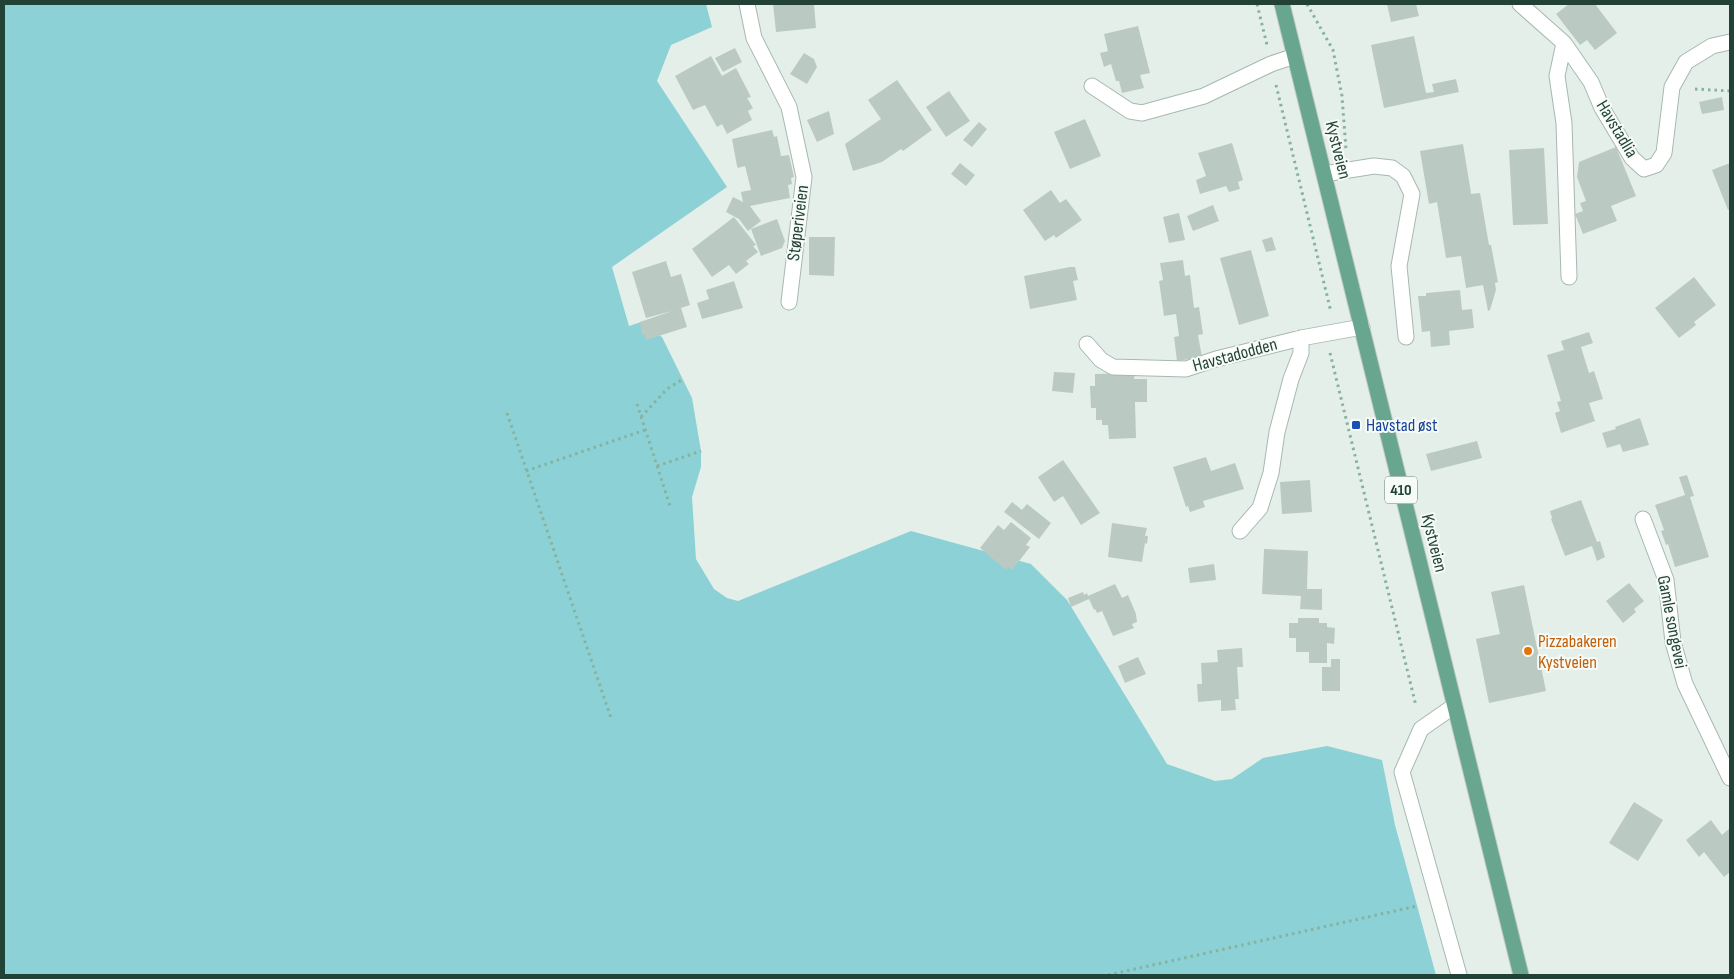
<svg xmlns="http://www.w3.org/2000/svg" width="1734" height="979" font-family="'Sofia Sans Condensed',sans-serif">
<rect width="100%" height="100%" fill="#e5efea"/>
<path fill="#8cd1d5" d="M4,4h702l6,23 -41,18 -14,36 70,106 -115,80 17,59 12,-4 21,15 30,61 9,53v16l-9,30 4,62 18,30 13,9 11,3 173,-70 120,33 36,36 100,164 48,17 17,-2 31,-21 64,-12 55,14 13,65 41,150h-1432z"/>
<path fill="#bacac2" d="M773,4h41l2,24 -40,4z
M1387,4h29l3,12 -28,6z
M1569,4h26l22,29 -22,17 -8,-10 -7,5 -24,-31z
M1138,26l12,47 -10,2 4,13 -22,5 -3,-12h-3l-5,-17 -7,3 -4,-14 8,-2 -4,-17z
M1414,36l12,57 8,-1 -2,-8 24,-5 3,13 -75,16 -13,-63z
M735,48l7,14 -19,10 -8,-14z
M804,53l10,6 3,8 -10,17 -17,-10z
M711,56l11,20 14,-8 15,29 -4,1 6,10 -5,3 4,9 -25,14 -5,-10 -5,3 -12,-22 -12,5 -18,-34z
M897,80l35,50 -29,21 -2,-2 -19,13 -29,9 -8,-27 36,-25 -13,-19z
M949,91l21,30 -24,16 -20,-30z
M1722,97l2,13 -22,4 -3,-12z
M829,111l5,23 -17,8 -10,-22z
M1085,119l16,37 -31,13 -16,-37z
M979,122l8,7 -15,18 -9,-7z
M772,130l2,7 3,-1 4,20 8,-1 5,22 -3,1 1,6 -4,1 2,13 -40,8 11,15 -13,10 -9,-12 -13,-7 7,-15 10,5 -2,-10 10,-2 -6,-24 -7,2 -1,-2 -5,-27z
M1232,143l11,37 -5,2 2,7 -11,3 -3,-6 -26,8 -4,-14 10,-4 -8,-23z
M1463,144l8,49 -1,1 10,-1 9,52h2l7,37 -3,1 1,7 -6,20 -2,1 -5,-26 -17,3 -5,-32 -15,2 -9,-56 -8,2 -9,-53z
M1616,147l20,49 -25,10 6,15 -34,13 -8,-20 8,-3 -3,-8 6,-2 -9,-24 2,-15z
M1544,148l4,76 -35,1 -4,-75z
M960,163l15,12 -9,11 -15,-12z
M1730,163v46l-2,1 -16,-40z
M1051,190l9,13 6,-4 16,21 -26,18 -2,-3 -9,6 -22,-31z
M1213,205l6,16 -26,10 -6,-15z
M1179,213l6,27 -16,3 -6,-26z
M734,217l22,28 -3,1 5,6 -12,9 3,3 -13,10 -7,-9 -17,12 -20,-28z
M777,219l8,22 -3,7 -21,8 -10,-27z
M809,237h26l-1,39 -25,-1z
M1272,237l4,13 -10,2 -4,-12z
M1251,250l18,66 -30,9 -19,-67z
M1183,260l2,16 5,-1 4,33 5,-1 4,27 -5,1 4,22 -25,4 -3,-24 5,-1 -3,-22 -12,2 -5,-35 4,-1 -3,-17z
M666,261l5,16 10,-3 9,31 -9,3 6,19 -41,13 -2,-6 -2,1 -2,-13 32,-11 -26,7 -14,-46z
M1070,267h5l3,13 -5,1 4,19 -47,9 -6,-33z
M1694,277l22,28 -22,17 2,3 -17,13 -24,-30z
M734,281l9,27 -41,11 -5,-16 12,-4 -3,-9z
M1460,290l2,20 10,-1 2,19 -25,3 1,14 -19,2 -1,-16 -8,1 -4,-36h8v-3z
M1589,332l4,11 -12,4 8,26 5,-2 9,28 -14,4 6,18 -34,12 -6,-20 5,-2 -3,-9 4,-1 -14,-46 17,-5 -3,-9z
M1054,372l21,1 -2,20 -21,-2z
M1135,373l-1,6h13v23h-12l1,36 -27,1 -1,-14h-6v-5h-6v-12h-5l-1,-22h5v-12z
M1640,418l9,27 -26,7 -3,-8 -13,4 -5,-15 14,-4 -1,-2z
M1477,441l5,17 -51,13 -5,-17z
M1206,457l5,14 24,-8 9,26 -41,12 2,6 -15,5 -2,-6 -2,1 -13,-40z
M1063,460l37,53 -19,12 -18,-29 -9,6 -16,-25z
M1687,475l7,21 -4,1 19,60 -34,10 -7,-23 -2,1 -5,-14 3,-1 -9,-25 30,-10 -6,-18z
M1310,480l2,32 -30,2 -2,-32z
M1581,500l16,42 3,-1 5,16 -8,4 -5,-15 -27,10 -14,-37 1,-1 -2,-7z
M1012,502l10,8 5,-6 24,19 -12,16 -35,-27z
M1011,522l20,16 -5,7 4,2 -18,23 -4,-3 -2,3 -26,-22 18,-23 6,5z
M1112,523l35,5 -2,8h3l-1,8 -2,-1 -3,19 -34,-5z
M1264,549l44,2 -1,38h15v21l-22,-1 1,-13 -39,-2z
M1214,564l2,16 -26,3 -2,-15z
M1629,583l15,18 -10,8 2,3 -13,11 -17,-22z
M1115,584l7,14 6,-3 8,19 1,8 -5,2 2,4 -21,8 -11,-25 -5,2 -2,-4 -1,1 -5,-11 -18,8 -3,-9 15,-6 1,3 3,-2 1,3z
M1524,585l22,106 -57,12 -13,-64 24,-5 -9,-42z
M1298,618h21v5h8v4l8,1 -1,16 -7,-1v20h-18v-11h-13v-14h-7v-15h9z
M1242,648l1,19h-6l2,32h-4l1,11 -15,1v-11l-23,2 -1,-18h5l-1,-21 17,-1 -1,-12z
M1138,657l8,17 -21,9 -7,-17z
M1331,659h9v32h-18v-24h9z
M1634,802l29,18 -25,41 -29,-18z
M1711,820l11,15 8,-7v44l-6,5 -20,-25 -5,5 -13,-17z"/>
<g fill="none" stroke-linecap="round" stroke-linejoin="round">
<defs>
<path id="service" d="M1324,174l50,-8 18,2 11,8 9,18 -13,72 7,71
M1454,706l-33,23 -19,43 57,203"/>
<path id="minor" d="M747,4l7,34 35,69 15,70 -15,125
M1520,4l44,39 27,39 11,26 30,50 12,11 12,-4 8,-12 8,-66 14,-25 26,-16 18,-4
M1564,43l-7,33 7,47 5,154
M1092,86l38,25 12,2 62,-17 67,-32 24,-8
M1087,344l14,16 12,7 73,2 30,-10 85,-21 61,-11
M1643,519l23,61 7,62 12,42 45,94
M1240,531l20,-23 11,-35 6,-41 14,-53 10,-26v-15"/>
<path id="primary" d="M1282,4l239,971"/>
</defs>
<use href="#service" stroke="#a7b8b1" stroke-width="17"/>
<use href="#minor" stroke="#a7b8b1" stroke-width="17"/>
<use href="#primary" stroke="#c1cac7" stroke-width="17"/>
<path stroke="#85b3a0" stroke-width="3" stroke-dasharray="2.5 4" stroke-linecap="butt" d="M1257,4l10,41
M1307,4l26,46 9,46 4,54
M1276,85l55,227
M1695,89l35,2
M1330,353l86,353
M637,404l33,102
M507,413l104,305
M641,417l26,-28 16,-10
M657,466l44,-15
M526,471l119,-41
M1108,975l309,-69"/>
<use href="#service" stroke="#fff" stroke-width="15"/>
<use href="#minor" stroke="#fff" stroke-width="15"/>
<use href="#primary" stroke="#69a690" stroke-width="15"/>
</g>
<rect fill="#1a4fb4" stroke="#f6fbf8" stroke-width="2" x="1351" y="420" width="10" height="10" rx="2.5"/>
<circle fill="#e8710a" stroke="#f6fbf8" stroke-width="2" cx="1528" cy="651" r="5"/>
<g text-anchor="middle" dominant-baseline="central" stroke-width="4" stroke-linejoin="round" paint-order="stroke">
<rect fill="#f6fbf8" stroke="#627a71" stroke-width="1" x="1385" y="476.5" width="32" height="27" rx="4"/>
<g font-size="16" font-weight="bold" fill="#234237">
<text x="1401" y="490">410</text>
</g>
<g font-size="18" fill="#234237" stroke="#f6fbf8">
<text transform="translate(1617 129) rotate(59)">Havstadlia</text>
<text transform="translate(1338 150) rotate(76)">Kystveien</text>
<text transform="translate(798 223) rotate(-83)">Støperiveien</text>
<text transform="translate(1235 355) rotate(-15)">Havstadodden</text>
<text transform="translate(1434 543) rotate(76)">Kystveien</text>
<text transform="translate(1672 622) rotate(79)">Gamle songevei</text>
</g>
<g font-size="18" fill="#164399" stroke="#f6fbf8" text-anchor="start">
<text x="1366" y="425">Havstad øst</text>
</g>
<g font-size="18" fill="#c56008" stroke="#f6fbf8" text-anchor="start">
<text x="1538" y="641">Pizzabakeren<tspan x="1538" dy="21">Kystveien</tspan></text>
</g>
</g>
<rect width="1734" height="979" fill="none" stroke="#234237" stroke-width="10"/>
</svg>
